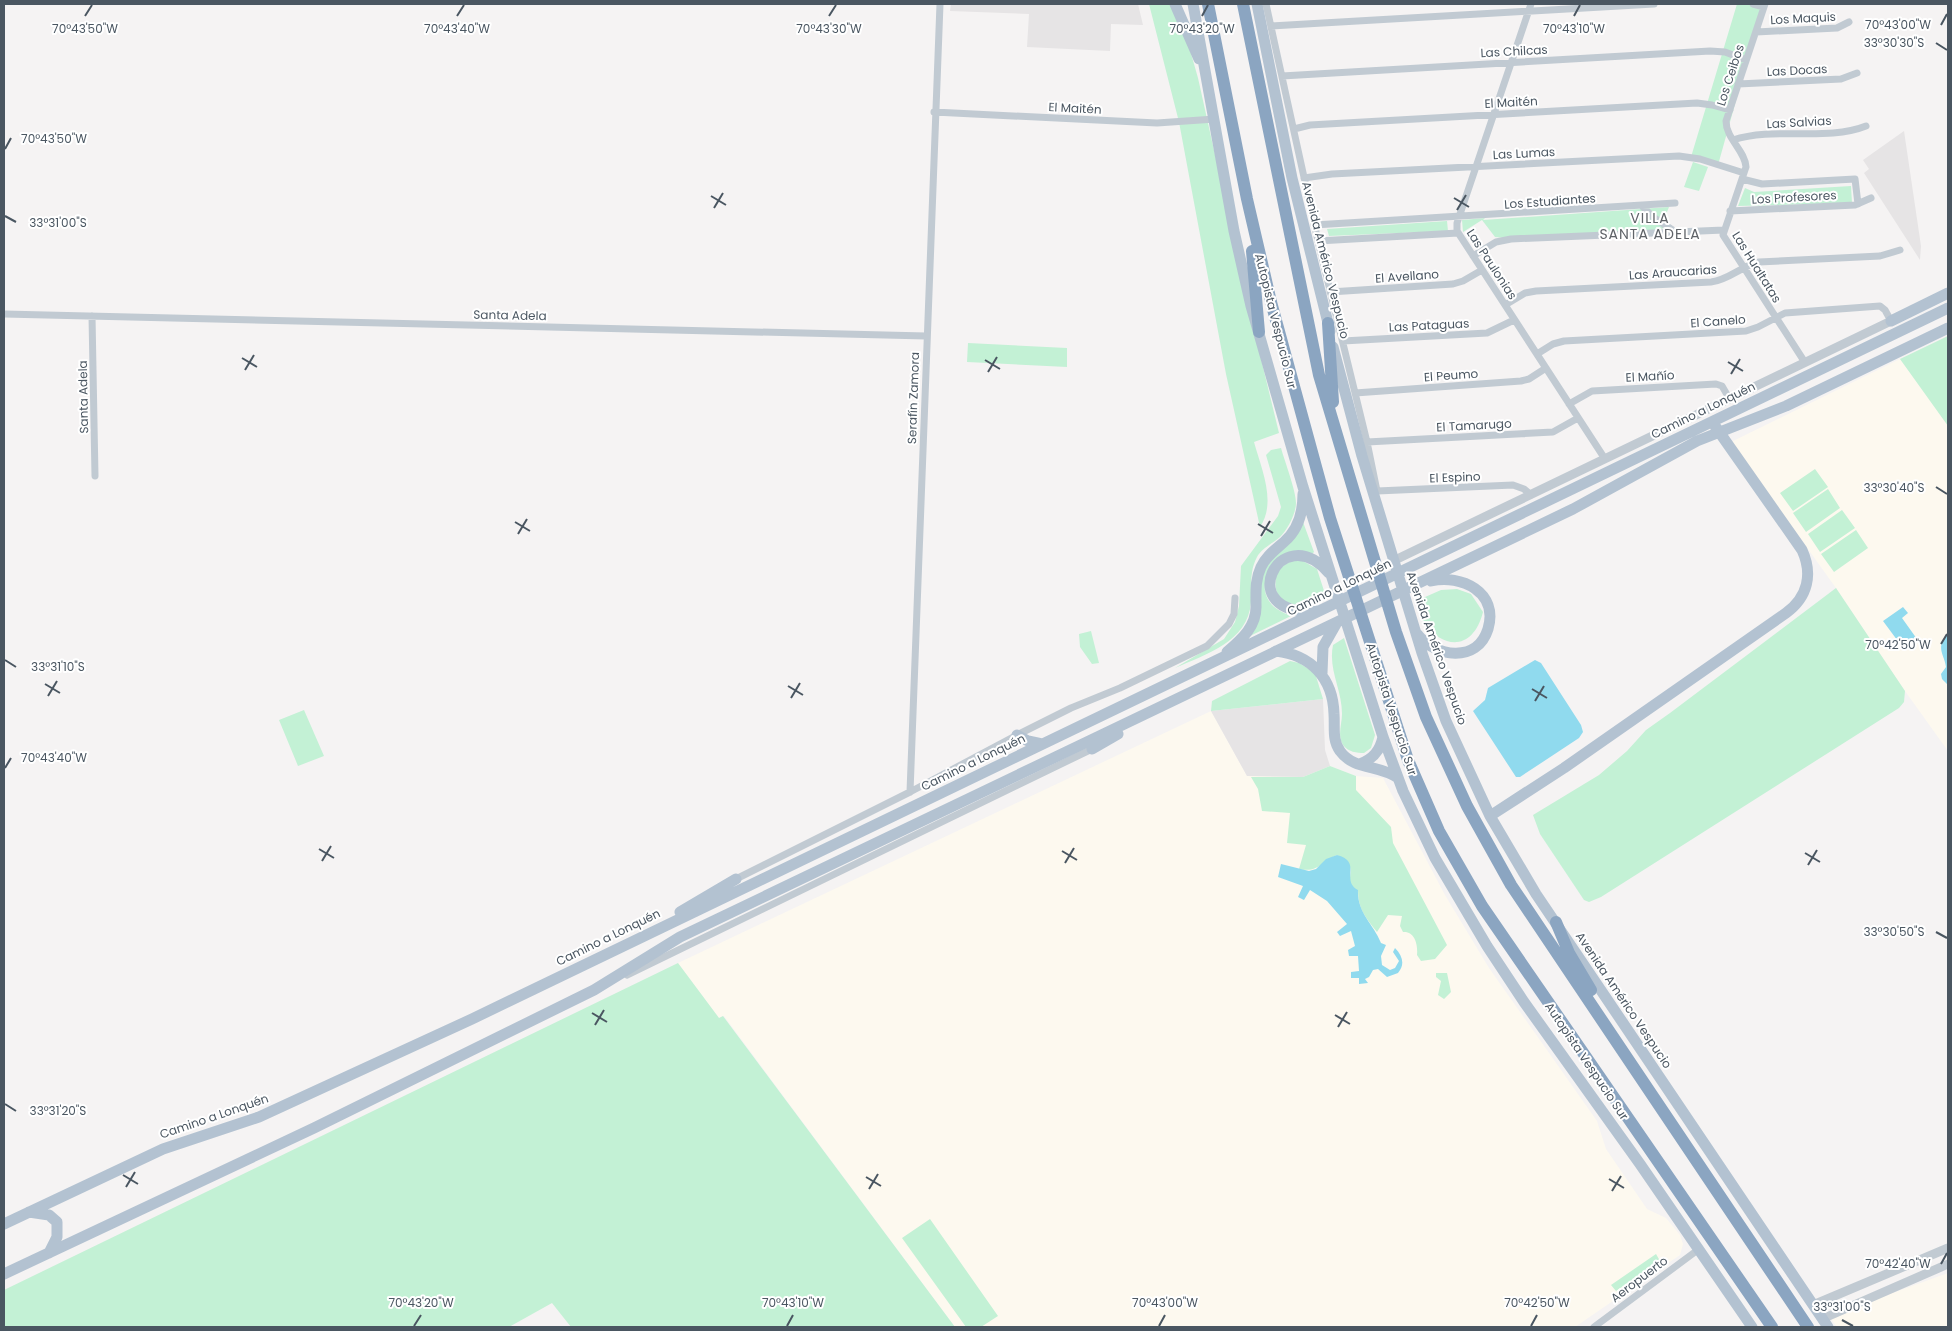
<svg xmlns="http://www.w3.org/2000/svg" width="1952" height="1331" font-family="Poppins,sans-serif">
<rect width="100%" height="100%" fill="#f5f3f3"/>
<path fill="#fdf9ef" d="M1900,359l48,66v326l-43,-60 -69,-103 -105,-146z
M1211,711l36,65 60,-1 23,-9 26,10 27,2 62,117 44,73 108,153 9,28 41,60 19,9 14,17 3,9 -3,11 -105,72h-620l-231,-311 -5,2 -41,-55z
M1948,1273v54h-111l-8,-11z"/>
<path fill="#e6e4e5" d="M951,4h187l5,21 -32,-1 -1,27 -83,-4 2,-33 -79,-3z
M1904,131l17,115 -1,14 -56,-87 5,-4 -6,-9z
M1323,699l2,51 5,16 -27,11 -56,-1 -36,-65z"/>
<path fill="#c3f1d5" d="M1149,4h23l16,39 10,35 55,248 26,107 -25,9c7,26 23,60 6,85l-34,-153 -47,-252z
M1737,4h26l-45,161 -27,-8z
M1693,162l15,5 -9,24 -15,-4z
M1851,186l1,17 -114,3 7,-18 9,4z
M1669,207l-6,15 3,6 -33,5 -128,5 -10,-1 -13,-17 -19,12 -1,-12 23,-2 -2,2z
M1447,221l1,10 -119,5 -2,-7z
M1948,336v90l-48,-67z
M968,343l99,5v19l-100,-5z
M1281,448c4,14 15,43 15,55 0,11 -9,27 -16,34 -7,6 -19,12 -23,20 -8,15 -5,29 -6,45 -3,40 -45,52 -76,66l49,-29 11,-17 4,-16 2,-40 37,-50 3,-9 -15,-52 5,-5z
M1815,469l13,18 -35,24 -13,-18z
M1828,489l12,19 -34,24 -13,-19z
M1842,510l13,18 -35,24 -12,-18z
M1303,522l11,30 -2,2 -26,-1c-19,11 -32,40 -9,56 4,3 10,5 14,7l-41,20 12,-66z
M1856,530l12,18 -34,24 -13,-18z
M1293,560l10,1 14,8 9,28c-27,14 -60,10 -48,-28z
M1836,588l69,103 -1,11 -5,6 -298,189 -12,5 -5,-2 -44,-66 -7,-19 66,-40 28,-24 19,-21 24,-17z
M1457,589l14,5 12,18c-9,36 -37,40 -59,11 -4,-6 -6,-15 -8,-22l25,-11z
M1091,631l8,32 -7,1 -12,-17 -1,-13z
M1344,638l31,97 -4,13 -7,5c-7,0 -16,-1 -21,-8 -6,-9 -1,-21 -1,-31 0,-25 -14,-44 -9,-69z
M1290,661l9,2 16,10 8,26 -112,12 1,-10z
M304,710l20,46 -26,10 -19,-46z
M1330,766l26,10v14l35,37 2,16 54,102 -12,14 -14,2 -4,-6c1,-10 -2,-24 -14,-23l-3,-6 2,-10 -14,-1 -11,17c-11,-14 -19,-23 -19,-41 -20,-12 7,-21 -21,-36 -17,7 -18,18 -38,14l7,-24 -19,-2 3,-30 -28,-2 -4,-22 -7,-12h52z
M678,963l41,55 4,-2 232,311h-384l-19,-24 -43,24h-505v-37z
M1436,973h11l4,19 -7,7 -6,-4 3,-14 -5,-4z
M930,1219l68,97 -17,11h-15l-64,-89z
M1656,1254l4,7 -44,30 -5,-6z"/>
<path fill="#90daee" d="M1903,607l5,6 -6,5 15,21 -14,9 -20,-27z
M1948,634v51l-6,-6 -1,-5 5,-7c-2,-14 -11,-19 2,-33z
M1535,660l6,3 40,62 2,7 -4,6 -59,39h-4l-43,-66 12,-11 3,-12z
M1337,855c26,7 3,25 21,35 -1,23 15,33 23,53l5,2 -5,11 1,9 8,5 5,-2 4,-7 -6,-9 2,-4c8,8 10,17 3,25l-11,4 -9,-8 -5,1 -4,7 -4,2 3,4 -9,1v-6h-8v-6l8,-1 -1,-15h-9l-1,-6 7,-4 -4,-15 -11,5 -3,-4 10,-8 -20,-23 -17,-11 -6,10 -6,-3 5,-11 -25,-9 3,-13 28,7 7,-2 10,-10z"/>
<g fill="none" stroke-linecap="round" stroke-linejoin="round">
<path stroke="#c1cad2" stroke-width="7" d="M1266,4l52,237 49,201 10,49 136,-6 11,4 7,6
M1531,4l-74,219v8l148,228
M1753,4l11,3
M1765,4l-39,117c0,18 19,29 20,46l-23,68 81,126
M1271,26l383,-22
M1756,32l81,-4 12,-6
M1282,76l428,-25 15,1 21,8
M1738,84l103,-5 16,-6
M934,112l223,11 58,-4
M1294,129l16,-4 387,-22 15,2 18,5
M1733,140c42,-14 93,2 133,-14
M1304,178l28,-4 347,-18 21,3 44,14
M1742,179l20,5 93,-5 3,25
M1642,206l11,11 24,16
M1730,211l125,-6 16,-7
M1314,225l361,-22
M1318,241l140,-8
M1473,256l23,-14 15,-3 213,-9
M1330,292l123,-8 10,-3 19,-11
M1505,305l20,-12 11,-2 175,-9c18,-2 30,-16 48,-20l121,-6 20,-6
M4,314l922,22
M92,316l3,160
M1343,341l144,-8 27,-13
M1537,354l16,-10 11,-3 182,-10 12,-4 27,-14 95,-7 5,4 6,11
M1355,393l166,-12 8,-2 17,-11
M1569,404l23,-13 124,-7 6,2 7,12
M1367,442l186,-10 25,-14
M910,792l30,-788
M736,879l174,-87 107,-57 54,-27 49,-20 87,-42 22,-22 5,-10 1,-16
M627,975l465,-226
M1594,1327l105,-78"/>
<path stroke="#c1cad2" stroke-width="9" d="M1393,561l498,-240
M1813,1305l135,-57
M1822,1319l126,-55"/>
<path stroke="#b3c2d1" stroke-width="11" d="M1175,4l24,55
M1193,4l41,227 17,75 52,181 80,250 20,54 32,67 52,88 37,56 116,162 112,163
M1257,4l35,174 38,153
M1891,321l57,-28
M1333,347l29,109 60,197 24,68 44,95 46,78 292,433
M1318,611c-87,7 -39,-95 11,-38
M1417,634c18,23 60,30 71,-5 11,-37 -27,-55 -57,-48
M1276,651c35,4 57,27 58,63 1,14 -2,26 6,37 13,19 41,14 58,27
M1227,652c15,-13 30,-26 29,-47 0,-14 -1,-25 5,-38 5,-11 14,-17 23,-25 14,-12 19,-30 19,-48
M1322,673l1,-26 13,-23
M1017,735l11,6 14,3
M1092,749l26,-15
M1360,764c13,-5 20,-13 23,-27
M1490,816l74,-48 222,-155c22,-16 27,-39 16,-63l-87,-124
M680,912l56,-33
M29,1212l20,3 8,7v15l-8,16
M4,1224l159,-75 96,-32 213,-98 1476,-711
M4,1274l310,-146 280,-138 86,-53 893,-428 124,-68 89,-35 162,-78"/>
<path stroke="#8ba5c1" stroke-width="12" d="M1208,4l39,195 24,103 59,216 78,242 31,71 43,75 290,421
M1243,4l76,371 77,257 30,85 41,89 44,79 297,442
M1252,251l7,81
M1328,323l5,79
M1556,922l13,31 22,37"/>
</g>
<path fill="none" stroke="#4a5661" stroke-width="2" d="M85,16l7,-11M457,16l7,-11M829,16l7,-11M1202,16l6,-11M1574,16l6,-11M1941,25l6,-11M1936,43l11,7M5,149l6,-11M711,196l15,9M1454,198l15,9M714,208l9,-15M1457,210l9,-15M5,216l11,6M242,358l15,9M985,360l15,9M1728,362l15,9M245,370l9,-15M988,372l9,-15M1731,374l9,-15M1936,487l11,7M515,522l15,9M1258,524l15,9M518,534l9,-15M1261,536l9,-15M1941,644l6,-10M5,660l11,7M45,684l15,9M788,686l15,9M1532,689l15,9M48,696l9,-15M791,698l9,-15M1535,701l9,-15M5,768l6,-10M319,849l15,9M1062,851l15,9M1805,853l15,9M322,861l9,-15M1065,863l9,-15M1808,865l9,-15M1936,932l11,6M592,1013l15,9M1335,1015l15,9M595,1025l9,-15M1338,1027l9,-15M5,1104l11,7M123,1175l15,9M866,1177l15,9M1609,1179l15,9M126,1187l9,-15M869,1189l9,-15M1612,1191l9,-15M1941,1264l6,-11M1842,1320l11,6M414,1326l7,-11M787,1326l6,-11M1159,1326l6,-11M1531,1326l6,-11"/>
<g text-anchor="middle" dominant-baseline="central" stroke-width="4" stroke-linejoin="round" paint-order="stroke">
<g font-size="12" fill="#4a5661" stroke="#fff">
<text transform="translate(1803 18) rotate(-3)">Los Maquis</text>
<text transform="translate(1514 51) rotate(-3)">Las Chilcas</text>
<text transform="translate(1797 70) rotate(-3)">Las Docas</text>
<text transform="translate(1730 75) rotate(-72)">Los Ceibos</text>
<text transform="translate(1511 102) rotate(-3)">El Maitén</text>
<text transform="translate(1075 108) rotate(3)">El Maitén</text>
<text transform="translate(1799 122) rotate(-3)">Las Salvias</text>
<text transform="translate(1524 153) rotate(-3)">Las Lumas</text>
<text transform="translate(1794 197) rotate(-3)">Los Profesores</text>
<text transform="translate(1550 201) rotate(-4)">Los Estudiantes</text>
<text transform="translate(1326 260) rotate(76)">Avenida Américo Vespucio</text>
<text transform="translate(1492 264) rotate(57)">Las Paulonias</text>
<text transform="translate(1757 267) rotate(58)">Las Hualtatas</text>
<text transform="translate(1673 272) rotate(-4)">Las Araucarias</text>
<text transform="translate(1407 276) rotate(-4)">El Avellano</text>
<text transform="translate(510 315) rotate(1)">Santa Adela</text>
<text transform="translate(1276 321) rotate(76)">Autopista Vespucio Sur</text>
<text transform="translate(1718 321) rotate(-4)">El Canelo</text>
<text transform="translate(1429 325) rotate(-3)">Las Pataguas</text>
<text transform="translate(1451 375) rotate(-4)">El Peumo</text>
<text transform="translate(1650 376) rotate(-3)">El Mañío</text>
<text transform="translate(83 397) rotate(-91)">Santa Adela</text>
<text transform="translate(913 398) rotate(-88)">Serafín Zamora</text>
<text transform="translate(1703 410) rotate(-26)">Camino a Lonquén</text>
<text transform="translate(1474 425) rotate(-3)">El Tamarugo</text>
<text transform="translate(1455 477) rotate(-2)">El Espino</text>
<text transform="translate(1339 587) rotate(-26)">Camino a Lonquén</text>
<text transform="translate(1437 648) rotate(71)">Avenida Américo Vespucio</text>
<text transform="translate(1392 709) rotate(72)">Autopista Vespucio Sur</text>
<text transform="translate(973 762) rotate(-26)">Camino a Lonquén</text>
<text transform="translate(608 937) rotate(-26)">Camino a Lonquén</text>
<text transform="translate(1624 1000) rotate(56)">Avenida Américo Vespucio</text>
<text transform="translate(1587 1061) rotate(56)">Autopista Vespucio Sur</text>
<text transform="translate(214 1116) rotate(-19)">Camino a Lonquén</text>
<text transform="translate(1639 1279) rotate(-37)">Aeropuerto</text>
</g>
<g font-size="14" letter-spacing="1" fill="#5f6368" stroke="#fff">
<text x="1650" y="218">VILLA<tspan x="1650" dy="16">SANTA ADELA</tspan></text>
</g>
</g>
<g font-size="12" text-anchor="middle" fill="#4a5661" stroke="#fff" stroke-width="4" stroke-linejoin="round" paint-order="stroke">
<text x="1898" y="29">70°43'00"W</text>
<text x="457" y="33">70°43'40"W</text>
<text x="1574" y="33">70°43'10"W</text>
<text x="85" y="33">70°43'50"W</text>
<text x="829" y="33">70°43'30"W</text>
<text x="1202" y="33">70°43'20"W</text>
<text x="1894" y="47">33°30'30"S</text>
<text x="54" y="143">70°43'50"W</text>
<text x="58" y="227">33°31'00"S</text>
<text x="1894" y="492">33°30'40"S</text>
<text x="1898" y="649">70°42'50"W</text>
<text x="58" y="671">33°31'10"S</text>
<text x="54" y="762">70°43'40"W</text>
<text x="1894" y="936">33°30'50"S</text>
<text x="58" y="1115">33°31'20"S</text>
<text x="1898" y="1268">70°42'40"W</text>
<text x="421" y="1307">70°43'20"W</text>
<text x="793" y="1307">70°43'10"W</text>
<text x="1165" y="1307">70°43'00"W</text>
<text x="1537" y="1307">70°42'50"W</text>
<text x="1842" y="1311">33°31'00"S</text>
</g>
<rect width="1952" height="1331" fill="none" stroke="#4a5661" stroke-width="10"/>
</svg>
